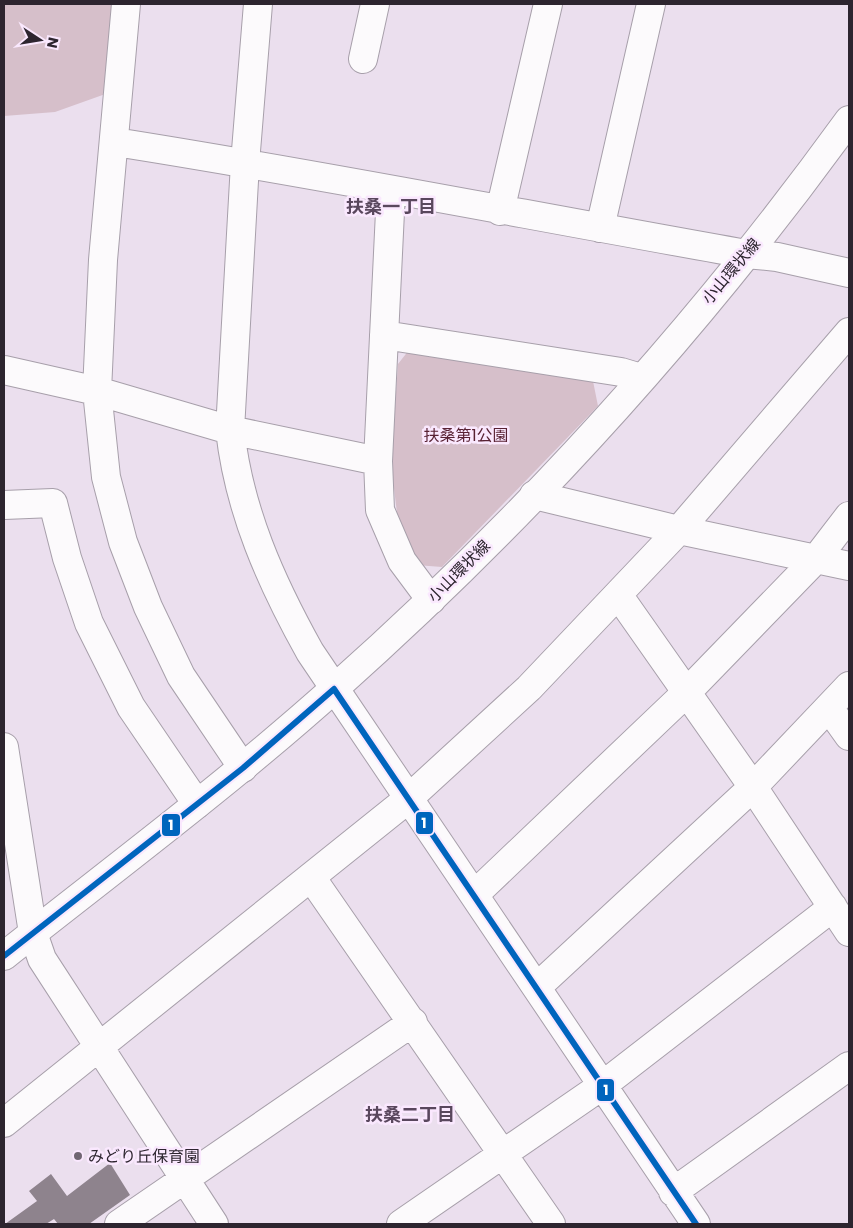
<svg xmlns="http://www.w3.org/2000/svg" width="853" height="1228" font-family="Poppins,'Noto Sans JP',sans-serif">
<rect width="100%" height="100%" fill="#ebdfee"/>
<path fill="#d6bfca" d="M4,4h109l-2,88 -56,20 -51,4z
M409,350l184,31 5,25 -156,161 -26,-2 -18,-44 -7,-57 7,-100z"/>
<path fill="#8e838d" d="M110,1163l20,32 -41,29h-31l-4,-5 -8,5h-41l32,-23 -8,-10 22,-17 16,22z"/>
<g fill="none" stroke-linecap="round" stroke-linejoin="round">
<defs>
<path id="minor" d="M126,4l-23,256 -6,131 9,86 17,65 25,65 33,69 62,92
M258,4l-13,159 -15,267c9,81 41,152 80,222l386,572
M363,59l12,-55
M115,142c211,33 421,75 631,112l31,3 72,16
M391,191l-13,270 2,49 22,51 29,39
M500,211l48,-207
M600,228l51,-224
M384,335l237,37 20,6
M4,370l93,21 133,39 148,31
M534,495l145,35 170,36
M4,505l49,-2 14,55 22,65 42,84 66,97
M619,596l134,191 96,145
M829,708l20,28
M4,747l29,186 9,26 172,265
M311,877l240,347
M474,895l213,-203 129,-133 33,-43
M537,987l216,-200 96,-101
M4,1123l404,-324 121,-111 150,-158 170,-198
M673,1192l176,-126
M119,1224l294,-202
M401,1224l202,-139 230,-178"/>
<path id="major" d="M4,956c111,-88 225,-173 331,-268 190,-169 364,-361 514,-568"/>
</defs>
<use href="#minor" stroke="#a79faa" stroke-width="30"/>
<use href="#major" stroke="#a79faa" stroke-width="30"/>
<use href="#minor" stroke="#fcfafc" stroke-width="28"/>
<use href="#major" stroke="#fcfafc" stroke-width="28"/>
<defs>
<path id="bus-1" d="M334,689l362,535
M4,956l239,-188 91,-79"/>
</defs>
<use href="#bus-1" stroke="#fae8fe" stroke-width="10"/>
<use href="#bus-1" stroke="#0065bd" stroke-width="6"/>
</g>
<circle fill="#706672" stroke="#fae8fe" stroke-width="2" cx="78" cy="1156" r="5"/>
<g text-anchor="middle" dominant-baseline="central" stroke-width="5" stroke-linejoin="round" paint-order="stroke">
<g font-size="16" fill="#2d252f" stroke="#fae8fe">
<text transform="translate(731 271) rotate(-50)">小山環状線</text>
<text transform="translate(459 571) rotate(-45)">小山環状線</text>
</g>
<g font-size="16" fill="#582133" stroke="#fae8fe">
<text x="466" y="435">扶桑第1公園</text>
</g>
<g font-size="16" fill="#2d252f" stroke="#fae8fe" text-anchor="start">
<text x="88" y="1156">みどり丘保育園</text>
</g>
<g font-size="18" font-weight="bold" fill="#59475d" stroke="#fae8fe">
<text x="391" y="206">扶桑一丁目</text>
<text x="410" y="1114">扶桑二丁目</text>
</g>
</g>
<g stroke="#fae8fe" stroke-width="2">
<rect x="415" y="811" width="19" height="24" rx="5" fill="#0065bd"/>
<rect x="161" y="813" width="20" height="24" rx="5" fill="#0065bd"/>
<rect x="596" y="1078" width="19" height="24" rx="5" fill="#0065bd"/>
</g>
<g font-size="14" text-anchor="middle" font-weight="bold" fill="#fff">
<text x="424" y="828">1</text>
<text x="171" y="830">1</text>
<text x="606" y="1095">1</text>
</g>
<rect width="853" height="1228" fill="none" stroke="#2d252f" stroke-width="10"/>
<g transform="translate(40 40) rotate(102)" stroke="#fae8fe" stroke-width="4" paint-order="stroke">
<path d="M0-4L9 19L0 12L-9 19Z" fill="#2d252f"/>
<text y="-8" font-size="14" font-weight="bold" text-anchor="middle" fill="#2d252f">N</text>
</g>
</svg>
